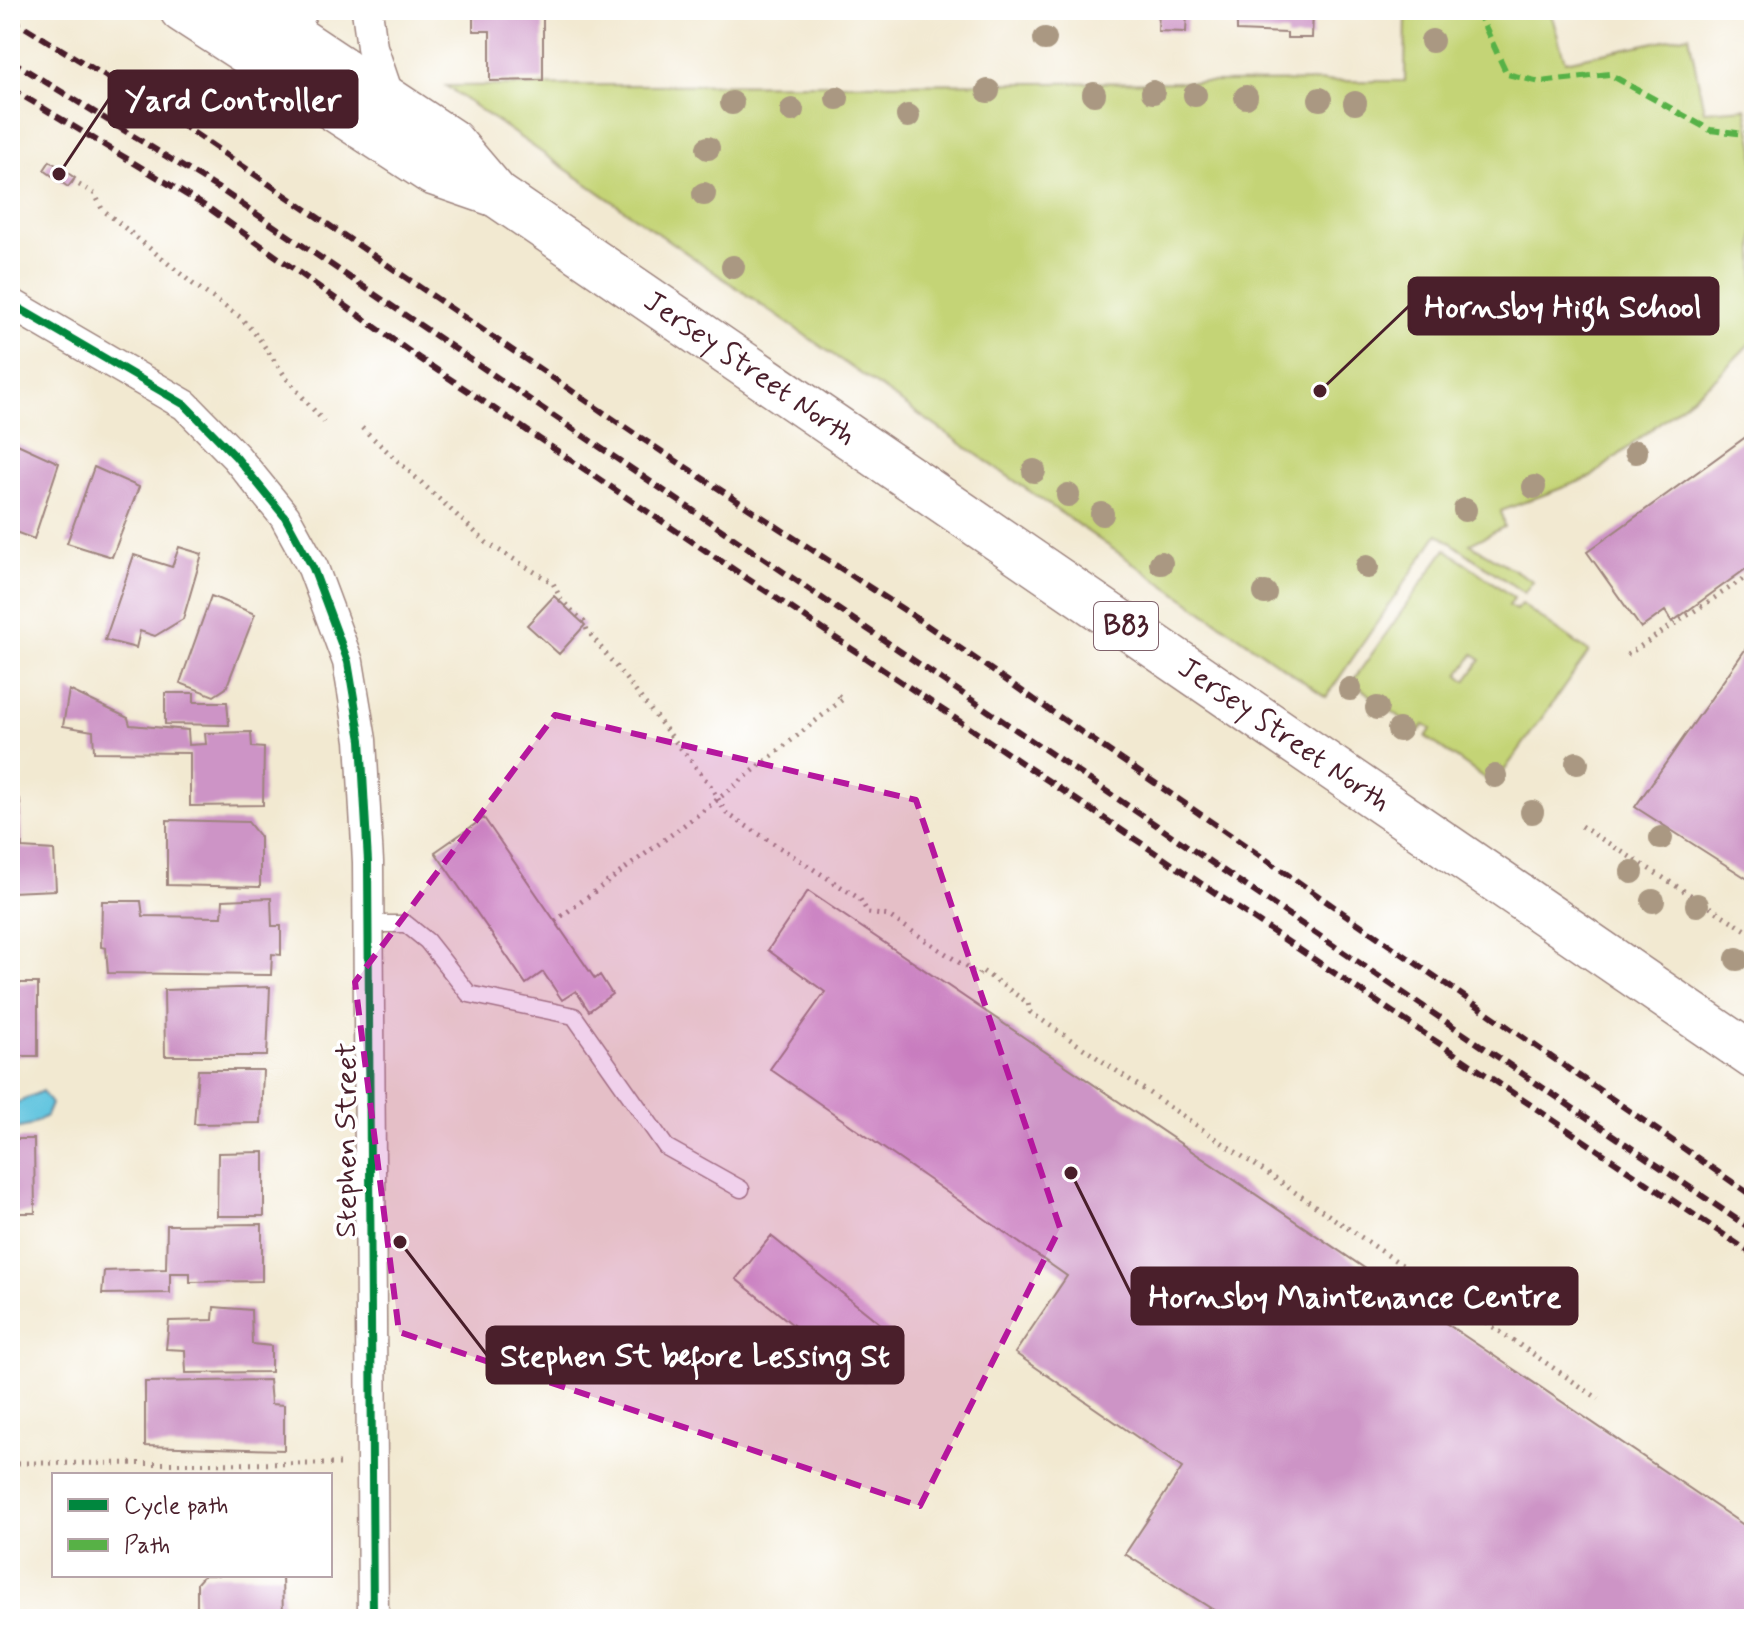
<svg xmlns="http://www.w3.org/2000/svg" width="1764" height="1629" font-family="Mynerve,sans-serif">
<rect width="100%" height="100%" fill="#fff"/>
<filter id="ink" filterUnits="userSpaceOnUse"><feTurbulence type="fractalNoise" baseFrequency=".0125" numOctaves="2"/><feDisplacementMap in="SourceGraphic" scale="16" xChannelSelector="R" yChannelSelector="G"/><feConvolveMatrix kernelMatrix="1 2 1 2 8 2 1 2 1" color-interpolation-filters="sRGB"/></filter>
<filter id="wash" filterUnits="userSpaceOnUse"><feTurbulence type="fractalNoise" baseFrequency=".006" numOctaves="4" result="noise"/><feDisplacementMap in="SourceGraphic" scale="32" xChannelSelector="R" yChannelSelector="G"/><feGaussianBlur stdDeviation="1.8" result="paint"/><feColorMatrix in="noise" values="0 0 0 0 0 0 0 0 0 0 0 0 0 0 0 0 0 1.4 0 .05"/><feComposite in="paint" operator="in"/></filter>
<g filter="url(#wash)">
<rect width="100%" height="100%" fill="#f2e9d1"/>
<path fill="#c4d476" stroke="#877a50" stroke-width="2" fill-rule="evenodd" d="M1406,10h144l15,51 124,-26 15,76 42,-3 8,40v191l-37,38 -126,100 -90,34 3,16 -34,17 63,37 -9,12 -86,-59 -112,163 -880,-611 959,-5z
M1446,549l68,49 -5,8 7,4 5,-6 68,48 -95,133 -68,-48 5,-8 -7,-4 -5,6 -67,-49zM1474,654l7,6 -15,21 -7,-6z"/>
<path fill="#61c4df" stroke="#567285" stroke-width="2" d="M42,1091l9,13 -5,12 -17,10 -19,4v-24z"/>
<g id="blocks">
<path fill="#cd94c6" d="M473,10h70v70l-53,1v-50h-17z
M1159,10h50v5l-22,-1 -1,18 -28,-1z
M1237,10h76l-1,28h-25v-5l-50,-2z
M50,161l25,17 -7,9 -24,-17z
M1754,431v132l-82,59 -7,-11 -24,17 -54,-76z
M13,442l46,21 -25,76 -24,-9v-79z
M94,467l45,20 -27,70 -45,-14z
M179,547l23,7 -19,65 -28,17 -15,-5 -4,17 -31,-8 29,-85 38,12z
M211,596l44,18 -29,74 -12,8 -34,-13z
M554,596l31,29 -26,29 -32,-29z
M1754,637v246l-119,-76z
M69,690l59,28 2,7 58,5 1,15 17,-1 -1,-11 46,-1 1,15 12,1 -1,57 -73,1v-53l-96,-1 -1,-21 -30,-5z
M165,693h29v9h33l2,23 -64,-1z
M10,799h10l2,49 32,2 2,40 -46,2z
M484,818l111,161 5,-4 12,19 -23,17 -13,-20 -14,9 -19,-28 -17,12 -91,-132z
M167,820l81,2 12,15v50l-93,-2z
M808,891l946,641v87h-526l-103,-65 57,-86 -167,-115 52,-77 -297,-207 55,-77 -57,-42z
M271,898l1,28h9v29l-9,-1 -1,21 -163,-2 -2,-25 -5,-1 1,-46h39l2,15 79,1 1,-17z
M10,983h28v73h-28z
M270,987l-3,69h-102l-1,-66z
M198,1070h65l-2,53 -67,1z
M10,1139h24l1,74h-25z
M264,1152v64h-47l1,-63z
M262,1224v57l-72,1v-9h-20v20l-68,1 2,-23 62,-2 1,-44z
M771,1236l127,102 -34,44 -128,-103z
M214,1307l37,3 1,34 19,2v26l-85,1 -1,-23 -19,-1 3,-28 44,-1z
M269,1380l2,24 13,1v45l-139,-4v-64z
M204,1575h78l1,44h-86v-36z"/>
</g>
</g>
<g filter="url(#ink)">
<use href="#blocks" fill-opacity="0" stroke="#9e847e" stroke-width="2"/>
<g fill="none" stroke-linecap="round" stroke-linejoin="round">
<defs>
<path id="lane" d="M369,924h37l21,17 42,53 105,22 92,131 75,42"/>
<path id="street" d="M367,10l5,37 17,50
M279,50l24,-40
M10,303l175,102 51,52 49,60 28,51 35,94 13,78 7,122 5,757"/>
<g id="primary">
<path d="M182,10l251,163 64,22"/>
<path id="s1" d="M254,10l197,131 46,54 1257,862"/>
</g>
</defs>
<use href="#lane" stroke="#9e847e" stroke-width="19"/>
<use href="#street" stroke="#9e847e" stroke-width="33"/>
<use href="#primary" stroke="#9e847e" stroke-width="47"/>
<path stroke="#9e847e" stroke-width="5" stroke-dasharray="2 6" stroke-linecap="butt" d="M72,181l23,13 7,15 91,75 47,33 18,20 29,42 37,43
M362,428l125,115 66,40 8,17 23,22 3,8 123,155 16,28 134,86 8,14 21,3 89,59 3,-5 47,33 2,9 569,387
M1627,655l127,-83
M1581,826l173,109
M555,921l148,-110 140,-112 -8,-6
M10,1463l330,1"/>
<use href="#lane" stroke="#fff" stroke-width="16"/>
<use href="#street" stroke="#fff" stroke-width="30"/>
<use href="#primary" stroke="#fff" stroke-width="44"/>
<path stroke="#4a1f2b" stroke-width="6" stroke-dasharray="12 6" stroke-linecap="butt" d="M10,18l146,89 479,327 277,181 842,582
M10,60l214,132 1530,1039
M10,88l200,121 203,145 1341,901"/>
<path stroke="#57b146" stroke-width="6" stroke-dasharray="12 6" stroke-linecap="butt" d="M1477,10l30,64 33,8 69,-8 101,56 44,5"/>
<defs>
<path id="cycleway" d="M10,303l175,102 51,52 49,60 28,51 35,94 13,78 7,122 5,757"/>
</defs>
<use href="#cycleway" stroke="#fff" stroke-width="13"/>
<use href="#cycleway" stroke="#00873e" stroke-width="8"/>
</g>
<g fill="#aa9882">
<circle cx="1045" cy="39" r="12"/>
<circle cx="1432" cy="41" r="12"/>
<circle cx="988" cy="91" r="12"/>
<circle cx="1153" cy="92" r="12"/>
<circle cx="1094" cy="94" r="12"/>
<circle cx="1195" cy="95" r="12"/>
<circle cx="1246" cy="97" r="12"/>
<circle cx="837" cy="98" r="12"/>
<circle cx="1320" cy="99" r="12"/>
<circle cx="732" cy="103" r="12"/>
<circle cx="1355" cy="103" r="12"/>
<circle cx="792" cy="110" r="12"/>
<circle cx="908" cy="116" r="12"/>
<circle cx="708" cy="148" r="12"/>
<circle cx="704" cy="194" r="12"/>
<circle cx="733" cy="267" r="12"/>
<circle cx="1636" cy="452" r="12"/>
<circle cx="1034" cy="471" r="12"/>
<circle cx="1534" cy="487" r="12"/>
<circle cx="1068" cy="495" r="12"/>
<circle cx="1465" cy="510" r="12"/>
<circle cx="1102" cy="514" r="12"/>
<circle cx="1161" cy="563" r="12"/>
<circle cx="1367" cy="567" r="12"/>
<circle cx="1265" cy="593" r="12"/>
<circle cx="1350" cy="689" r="12"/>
<circle cx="1377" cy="708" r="12"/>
<circle cx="1399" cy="730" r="12"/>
<circle cx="1577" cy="763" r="12"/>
<circle cx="1495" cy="776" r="12"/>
<circle cx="1532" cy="812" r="12"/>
<circle cx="1661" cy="838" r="12"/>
<circle cx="1632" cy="872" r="12"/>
<circle cx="1653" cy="901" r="12"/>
<circle cx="1697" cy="905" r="12"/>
<circle cx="1737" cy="959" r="12"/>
</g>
</g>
<path fill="#b5179e" fill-opacity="0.2" stroke="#b5179e" stroke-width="6" stroke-dasharray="16 10" stroke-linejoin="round" d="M555,715l361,85 144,428 -140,278 -521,-174 -44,-350z"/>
<g text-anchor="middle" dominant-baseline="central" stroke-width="7" stroke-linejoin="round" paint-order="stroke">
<rect fill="#fff" stroke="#80626b" stroke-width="2" x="1094" y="602" width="64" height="48" rx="6"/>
<g font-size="28" font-weight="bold" fill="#4a1f2b">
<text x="1126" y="626">B83</text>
</g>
<g font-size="30" fill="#4a1f2b" stroke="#fff">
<text stroke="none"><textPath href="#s1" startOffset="614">Jersey Street North</textPath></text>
<text stroke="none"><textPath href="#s1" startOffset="1262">Jersey Street North</textPath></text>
<text transform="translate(346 1140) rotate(-90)">Stephen Street</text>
</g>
</g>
<path fill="none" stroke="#4a1f2b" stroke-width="3" d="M59 174L109 99M1320 391L1409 306M1071 1173L1132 1296M400 1242L487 1355"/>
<g fill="#4a1f2b" stroke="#fff" stroke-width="3">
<circle cx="59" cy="174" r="8"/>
<circle cx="1320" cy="391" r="8"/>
<circle cx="1071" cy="1173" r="8"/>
<circle cx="400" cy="1242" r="8"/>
</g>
<g fill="#4a1f2b" stroke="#4a1f2b" stroke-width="3">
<rect x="109" y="71" width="248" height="56" rx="8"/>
<rect x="1409" y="278" width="309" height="56" rx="8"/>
<rect x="1132" y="1268" width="445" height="56" rx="8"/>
<rect x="487" y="1327" width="416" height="56" rx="8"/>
</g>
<g font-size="32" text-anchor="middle" font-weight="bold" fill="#fff">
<text x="233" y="110">Yard Controller</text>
<text x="1563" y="317">Hornsby High School</text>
<text x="1355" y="1307">Hornsby Maintenance Centre</text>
<text x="695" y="1366">Stephen St before Lessing St</text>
</g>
<rect width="1764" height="1629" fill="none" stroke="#fff" stroke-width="40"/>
<rect x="52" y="1473" width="280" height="104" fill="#ffffff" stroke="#b7a5aa" stroke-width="2"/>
<rect x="68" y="1499" width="40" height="12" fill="#00873e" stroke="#b7a5aa" stroke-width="2"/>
<text x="124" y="1513" font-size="24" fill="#4a1f2b">Cycle path</text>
<rect x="68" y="1539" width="40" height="12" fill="#57b146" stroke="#b7a5aa" stroke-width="2"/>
<text x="124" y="1553" font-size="24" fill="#4a1f2b">Path</text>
</svg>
